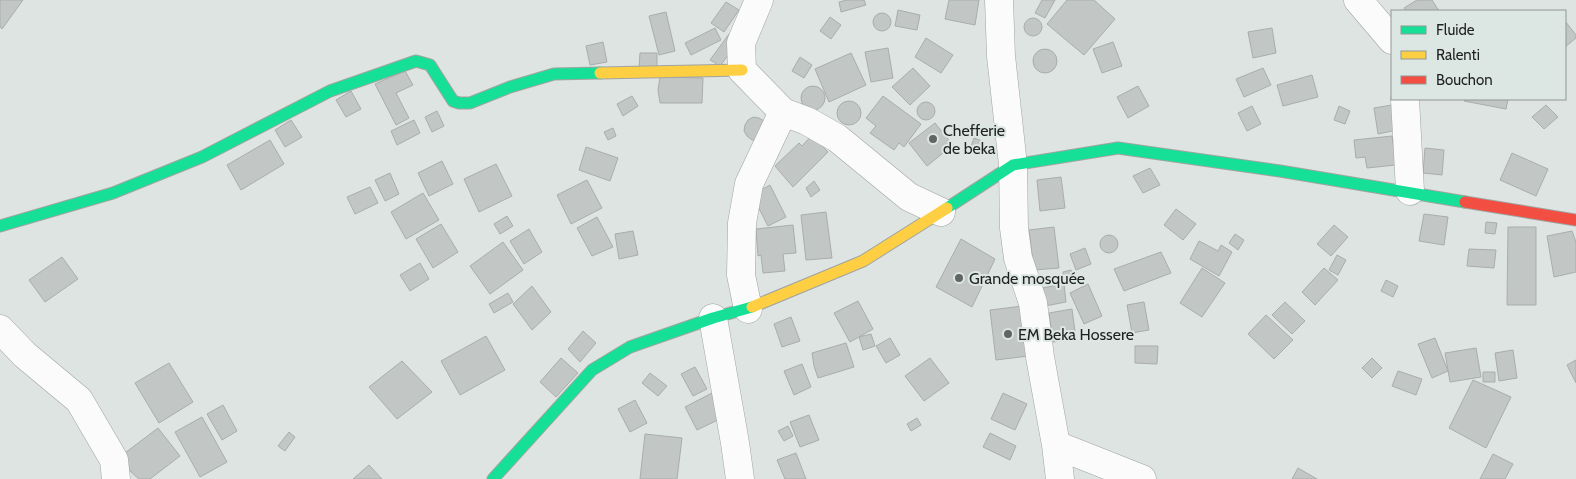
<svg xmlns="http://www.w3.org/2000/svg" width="1576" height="479" font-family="Cabin,sans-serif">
<rect width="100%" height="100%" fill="#dee4e1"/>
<path fill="#c2c7c5" stroke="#a9adac" d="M0,0h23l-21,29 -2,-2z
M847,0h17l2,5 -25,7 -2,-10z
M949,0h30l-4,25 -30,-6z
M1042,0h13l-10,18 -10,-5z
M1067,0h27l21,19 -31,36 -37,-31z
M1417,0h15l7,11h-33l-2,-3z
M726,2l13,8 -15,22 -13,-9z
M898,10l22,5 -3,15 -22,-4z
M666,12l9,39 -16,4 -10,-39z
M873 22a9 9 0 1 1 18 0a9 9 0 1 1-18 0Z
M830,17l11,8 -10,14 -11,-8z
M1024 27a9 9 0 1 1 18 0a9 9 0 1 1-18 0Z
M1565,21l11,14v3l-11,9z
M715,28l6,12 -30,15 -6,-12z
M1272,28l4,25 -23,5 -5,-26z
M729,34l10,7 -19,25 -10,-6z
M926,38l27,17 -12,18 -26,-16z
M603,42l4,20 -17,3 -4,-19z
M1113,42l9,24 -20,7 -9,-24z
M888,48l5,30 -22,4 -6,-30z
M1033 61a12 12 0 1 1 24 0a12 12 0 1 1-24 0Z
M640,53h17v15h-18z
M851,53l15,32 -37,17 -14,-33z
M800,57l12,8 -8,13 -12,-7z
M913,68l17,18 -20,19 -18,-18z
M1263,68l8,17 -27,12 -8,-18z
M405,71l8,14 -17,8 13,25 -13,7 -21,-41z
M1312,75l6,22 -35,9 -6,-21z
M660,77l43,1 -1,25h-42l-2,-13z
M1138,86l11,20 -21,12 -11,-21z
M801 98a12 12 0 1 1 24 0a12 12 0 1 1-24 0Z
M351,91l10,18 -15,8 -10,-17z
M632,96l6,10 -15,10 -6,-12z
M883,96l38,28 -17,23 -5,-4 -5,7 -24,-17 6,-7 -10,-8z
M1465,99h43l-2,10 -42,-8z
M837 113a12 12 0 1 1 24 0a12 12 0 1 1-24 0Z
M917 111a9 9 0 1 1 18 0a9 9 0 1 1-18 0Z
M1392,105l5,25 -19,4 -4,-26z
M1546,105l12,12 -14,12 -12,-12z
M1252,106l9,18 -14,7 -9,-18z
M1339,106l11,5 -5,13 -11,-4z
M437,111l7,15 -12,6 -7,-15z
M753,117l6,1 5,3 -6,19h-6l-5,-4 -3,-5 1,-6 3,-5z
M291,120l11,17 -17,10 -10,-17z
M414,120l6,13 -23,12 -6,-14z
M935,123l18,22 -26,21 -18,-23z
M613,128l3,8 -8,4 -4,-8z
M812,135l16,17 -35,35 -18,-21 24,-23 3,3z
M1392,136l4,29 -29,3 -2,-11 -9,1 -2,-18z
M974,138l11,4 -3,8 -11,-4z
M270,140l14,24 -43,26 -14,-25z
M586,147l32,11 -8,23 -31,-11z
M1425,148l19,2 -2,25 -19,-2z
M1512,153l36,16 -12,27 -36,-16z
M442,161l11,23 -24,12 -11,-23z
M496,164l16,32 -33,16 -15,-33z
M1150,168l10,17 -17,8 -10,-17z
M390,173l9,21 -14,7 -10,-21z
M1061,177l4,31 -25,3 -3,-31z
M587,180l15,28 -31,16 -14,-29z
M814,181l6,9 -9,7 -5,-9z
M770,185l16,32 -18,9 -16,-31z
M370,187l8,16 -23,11 -8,-17z
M423,193l16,27 -33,19 -15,-27z
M1176,209l20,15 -13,16 -19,-15z
M826,212l6,46 -26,2 -5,-45z
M1424,214l24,3 -4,28 -25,-4z
M507,216l6,10 -13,8 -6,-10z
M597,217l16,30 -21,9 -15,-28z
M1486,222l11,1 -2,11 -10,-1z
M441,224l17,28 -25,16 -17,-29z
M793,225l3,28 -13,1 2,17 -22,2 -2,-18 -3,1 -2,-27z
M1334,225l14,12 -17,19 -14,-12z
M1054,227l5,41 -25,2 -5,-40z
M1508,227h28v78h-29z
M529,229l13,23 -18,12 -14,-23z
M633,231l5,24 -19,4 -4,-25z
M1572,231l4,11v30l-22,5 -7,-41z
M1235,234l9,6 -6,10 -9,-7z
M1100 244a9 9 0 1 1 18 0a9 9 0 1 1-18 0Z
M961,239l34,20 -23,48 -36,-20z
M1199,241l19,10 3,-6 11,7 -13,24 -29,-17z
M503,242l20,28 -33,24 -20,-28z
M1085,248l6,16 -15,6 -6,-16z
M1469,249l27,1 -2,18 -27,-2z
M1161,252l10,21 -47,18 -10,-22z
M1337,255l9,5 -8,15 -9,-5z
M62,257l16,22 -33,23 -16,-22z
M420,263l9,16 -19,12 -10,-16z
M1202,268l23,15 -23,34 -22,-14z
M1324,268l14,12 -23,25 -13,-13z
M1071,270l3,11 -9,2 -2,-11z
M1386,280l12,6 -5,11 -12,-6z
M1064,284l2,18 -26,5 -3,-18z
M1088,284l14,32 -18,8 -14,-31z
M532,286l19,26 -19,18 -19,-26z
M508,293l5,9 -19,11 -5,-9z
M858,301l15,28 -23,13 -16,-29z
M1144,302l5,28 -17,3 -5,-28z
M1285,302l20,19 -13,13 -20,-19z
M1023,306l5,50 -32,4 -6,-50z
M1072,309l4,30 -23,3 -4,-29z
M1266,315l27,25 -19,19 -26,-25z
M791,317l9,24 -18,6 -8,-23z
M583,331l13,12 -16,19 -12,-13z
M871,334l4,12 -12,4 -4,-13z
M486,336l19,34 -45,25 -19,-34z
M890,338l10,17 -14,8 -10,-17z
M1435,338l13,33 -16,7 -14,-34z
M846,343l8,24 -36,11 -4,-12 -2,-13z
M1135,346h23l-1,18 -22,-1z
M1476,348l5,29 -31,5 -5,-29z
M1513,350l4,28 -18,3 -4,-28z
M561,358l17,15 -22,24 -16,-15z
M930,358l19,25 -25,18 -19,-25z
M1372,358l10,10 -10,10 -10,-10z
M1576,360v23l-9,-18z
M402,361l30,31 -35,27 -28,-32z
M169,363l24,39 -34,21 -24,-40z
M802,364l9,23 -17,8 -10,-24z
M695,367l12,22 -14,7 -12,-22z
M1398,371l24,8 -6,16 -24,-9z
M1483,372h12v10h-12z
M650,373l17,13 -9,10 -16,-13z
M1473,380l38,17 -25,51 -37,-20z
M712,393l12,24 -27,13 -12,-23z
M1003,393l24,11 -12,26 -24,-11z
M635,400l12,23 -17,9 -12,-23z
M223,405l14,26 -15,9 -15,-26z
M809,415l10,25 -19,7 -10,-25z
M202,417l25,45 -27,15 -25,-45z
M917,418l4,7 -10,6 -4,-7z
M788,426l5,10 -9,5 -6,-10z
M158,428l22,28 -30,23h-11l-8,-7 -10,-16z
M289,432l6,5 -10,14 -7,-5z
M990,433l26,13 -6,14 -27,-13z
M645,434l37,4 -5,41h-37z
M796,453l10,26h-21l-8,-19z
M1493,454l20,10 -8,15h-25z
M369,465l13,14h-29z
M1298,468l19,11h-25z"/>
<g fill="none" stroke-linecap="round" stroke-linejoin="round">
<defs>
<path id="street" d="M759,0l-18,43 1,27 41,42 24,9 30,17 72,59 32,15
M999,0l2,56 12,109 1,63 4,30 15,45 7,54 16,88 4,34
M1358,0l34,40
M1405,99l5,92
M748,309l-7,-34 1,-52 7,-39 34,-72
M713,318l22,125 5,36
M0,329l25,26 54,45 35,60 2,19
M1056,445l86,34"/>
<path id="fast" d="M947,208l66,-43 105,-17 162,23 185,31
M0,226l113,-33 89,-36 128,-66 86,-30 14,4 23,36 6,2h11l40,-16 44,-13 46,-1
M493,479l99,-109 38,-23 83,-29 39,-11"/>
<path id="slow" d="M600,73l142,-3
M752,307l111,-46 84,-53"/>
<path id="jam" d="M1465,202l111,18"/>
</defs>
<use href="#street" stroke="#a0a4a2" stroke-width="29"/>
<use href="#fast" stroke="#a0a4a2" stroke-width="13"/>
<use href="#slow" stroke="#a0a4a2" stroke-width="13"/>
<use href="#jam" stroke="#a0a4a2" stroke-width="13"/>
<use href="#street" stroke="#fafbfa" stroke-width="28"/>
<use href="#fast" stroke="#16e098" stroke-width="11"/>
<use href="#slow" stroke="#ffcf43" stroke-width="11"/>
<use href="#jam" stroke="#f24e42" stroke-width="11"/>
</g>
<g fill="#616564" stroke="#dce6e2" stroke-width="2">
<circle cx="933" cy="139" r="5"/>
<circle cx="959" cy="278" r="5"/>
<circle cx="1008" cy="334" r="5"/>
</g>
<g text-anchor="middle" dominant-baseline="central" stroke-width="4" stroke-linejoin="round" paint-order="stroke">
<g font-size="16" fill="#1e2120" stroke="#dce6e2" text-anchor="start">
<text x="943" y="130">Chefferie<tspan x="943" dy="18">de beka</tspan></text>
<text x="969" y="278">Grande mosquée</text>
<text x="1018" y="334">EM Beka Hossere</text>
</g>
</g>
<rect x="1391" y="10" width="175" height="90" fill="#dce6e2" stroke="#909794"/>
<rect x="1401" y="26" width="25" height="8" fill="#16e098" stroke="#909794"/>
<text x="1436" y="35" font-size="15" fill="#1e2120">Fluide</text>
<rect x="1401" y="51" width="25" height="8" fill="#ffcf43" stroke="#909794"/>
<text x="1436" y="60" font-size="15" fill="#1e2120">Ralenti</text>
<rect x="1401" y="76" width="25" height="8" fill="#f24e42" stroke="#909794"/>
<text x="1436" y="85" font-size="15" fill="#1e2120">Bouchon</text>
</svg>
